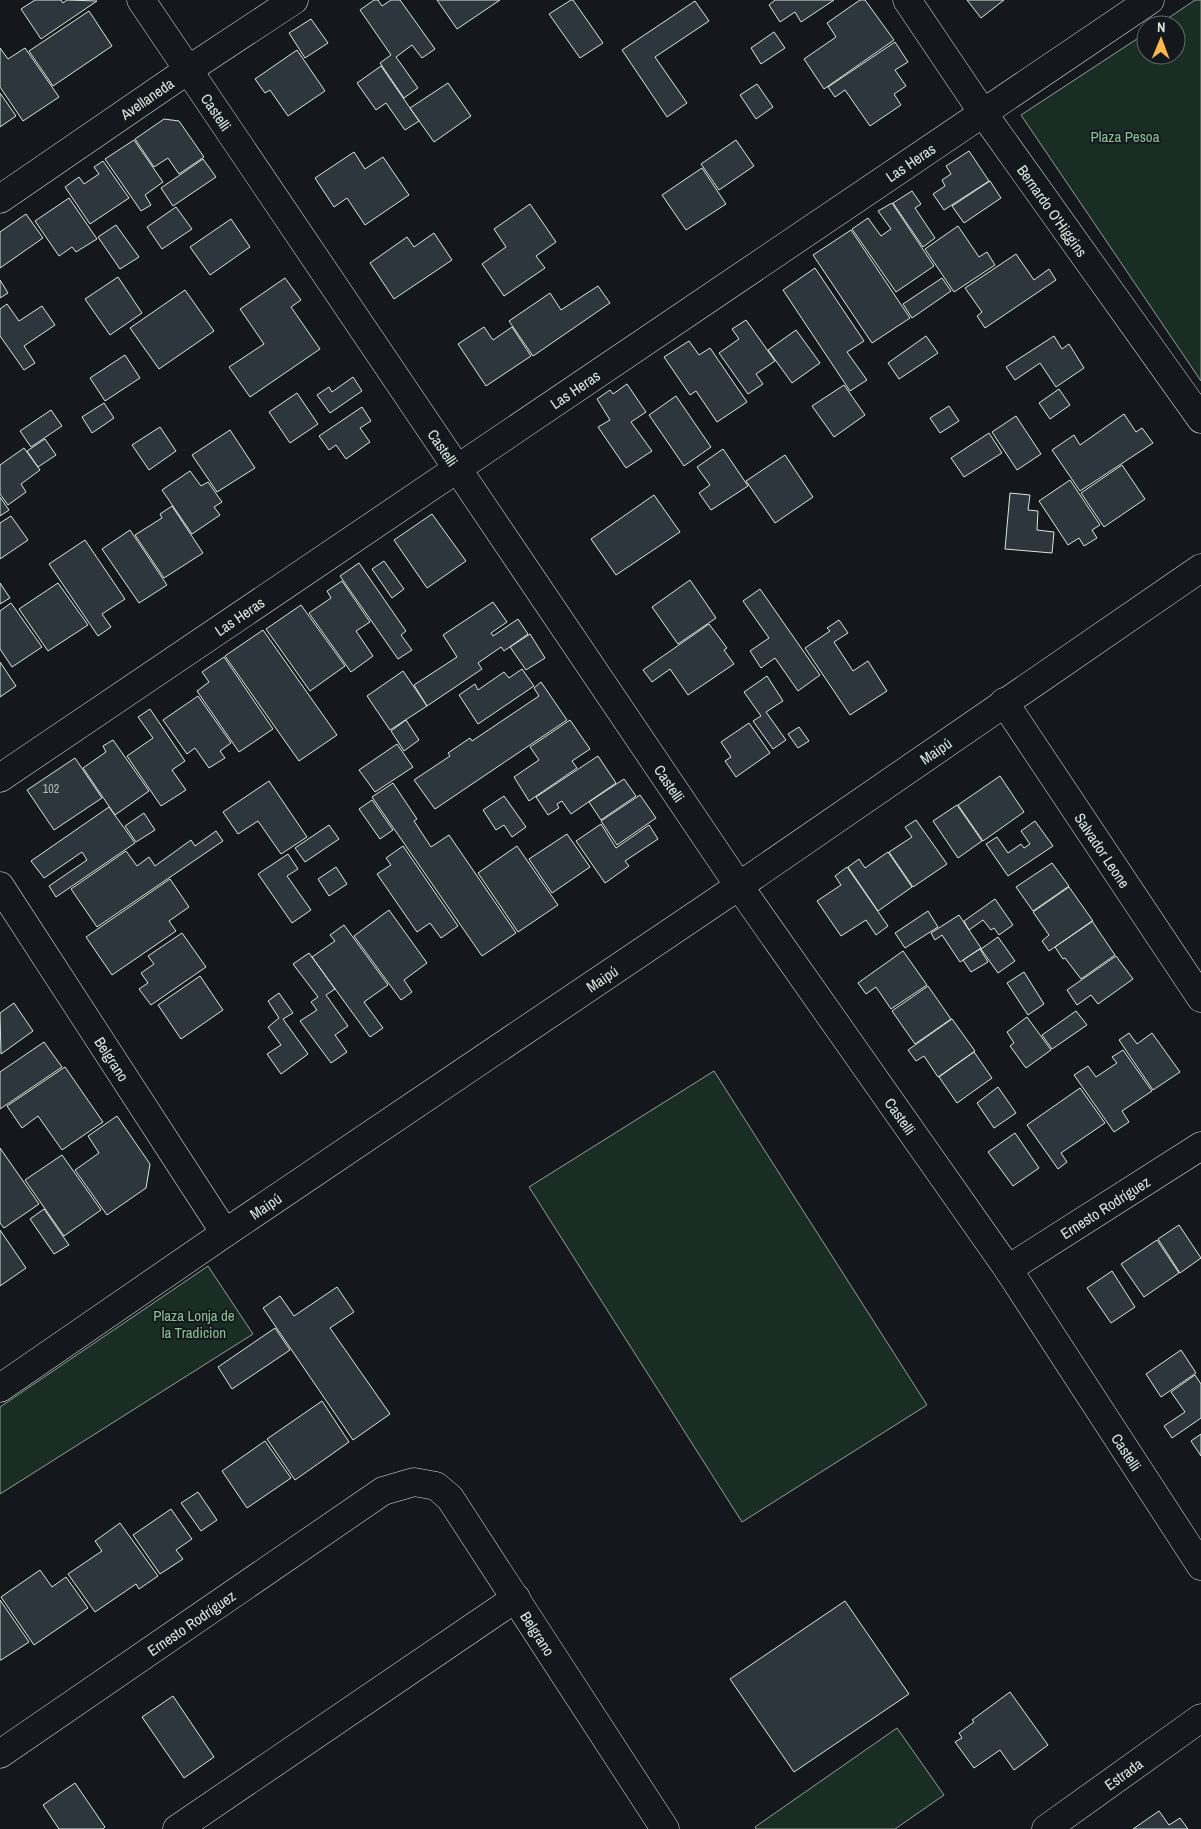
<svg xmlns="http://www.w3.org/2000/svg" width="1201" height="1829" font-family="'Archivo Narrow',sans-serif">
<rect width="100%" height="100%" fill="#14181c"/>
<path fill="#1a2d24" stroke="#939e99" d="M1195,0h6v381l-180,-266 125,-82v22h30v-30h-18z
M714,1071l213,334 -185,117 -213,-335z
M208,1266l45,68 -253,160v-87z
M897,1728l47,67 -49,34h-139l-1,-2z"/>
<path fill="#2c363c" stroke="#d8e6dc" d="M35,0h26l2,3 4,-3 30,1 -56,38 -20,-30z
M374,0h4l4,6 9,-6h9l35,49 -13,9 -10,-13 -16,12 22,31 -14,10 -24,-35 11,-8 -31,-45z
M437,0h63l-43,29z
M571,0h2l30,43 -23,15 -31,-44z
M775,0h59l-33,22 -6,-10 -15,10 -11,-17z
M860,0h5l29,40 -70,49 -20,-30 32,-22 -9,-14z
M967,0h37l-23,18z
M695,1l14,20 -54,36 32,46 -20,14 -45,-67z
M89,11l23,35 -59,40 -24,-35z
M311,19l17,24 -23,15 -16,-25z
M774,32l11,16 -24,16 -10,-16z
M895,42l13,20 -13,8 11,16 -12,8 7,11 -31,21 -25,-36 -10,7 -7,-10z
M0,48l8,11 17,-11 34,49 -36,24 -23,-34z
M297,50l28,41 -37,25 -18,-26 -5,3 -10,-14z
M381,66l38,55 -14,9 -19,-27 -10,7 -19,-27z
M448,83l23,33 -37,26 -24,-34z
M757,84l16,23 -17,12 -16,-24z
M0,93l16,23 -16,11z
M164,119l15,2 25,36 -25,17 -11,-16 -14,9 -19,-28z
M134,140l29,42 -18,13 6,10 -10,6 -36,-52z
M736,140l18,26 -35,24 -18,-26z
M969,151l20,30 -45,29 -11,-16 12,-8 -3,-6 9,-6 -5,-8z
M354,152l11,17 18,-12 26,38 -44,30 -18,-27 -13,9 -19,-29z
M203,159l13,18 -43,29 -12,-18z
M103,161l26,37 -39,26 -25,-37 14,-10 5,7 15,-10 -5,-7z
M702,168l24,36 -40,26 -24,-35z
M990,181l11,17 -37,25 -12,-17z
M912,191l9,13 -6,4 20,30 -12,9 -30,-44z
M69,198l28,41 -21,13 -4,-5 -13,9 -24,-35z
M892,203l42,63 -38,26 -44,-63 16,-11 13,18 10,-7 -13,-18z
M530,204l26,38 -20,14 9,12 -41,28 -22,-32 24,-17 -12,-18z
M176,207l16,22 -30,20 -15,-22z
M26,214l17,24 -43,30v-36z
M231,219l19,28 -40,28 -20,-28z
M116,225l23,32 -19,12 -22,-32z
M958,226l21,31 8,-5 8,13 -41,27 -29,-43z
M851,230l59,88 -38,25 -59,-88z
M434,233l18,27 -58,39 -24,-36 37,-26 7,10z
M1016,254l18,26 15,-11 7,11 -71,48 -8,-12 5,-4 -17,-24z
M815,268l49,73 -17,11 20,28 -17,11 -67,-101z
M118,277l24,36 -32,22 -25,-36z
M285,278l16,22 -10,7 29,42 -70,48 -21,-30 35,-23 -24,-35z
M942,278l9,13 -39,27 -9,-14z
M0,280l8,13 -8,5z
M598,286l12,17 -77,53 -24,-35 41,-28 11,17z
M185,290l29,41 -55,38 -29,-41z
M7,304l12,17 23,-15 13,19 -31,21 11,17 -11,7 -24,-34v-27z
M746,320l29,41 -19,13 7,10 -15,10 -29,-41 20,-14 -7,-10z
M484,327l9,13 19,-13 19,29 -45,30 -28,-42z
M796,330l24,33 -28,20 -24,-33z
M926,336l12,17 -39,26 -11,-16z
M1054,336l8,13 7,-5 15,24 -28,19 -16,-24 -25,17 -9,-13z
M689,341l10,14 11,-7 37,54 -30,20 -21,-31 -6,4 -26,-38z
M125,355l15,23 -35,23 -15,-23z
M353,377l9,14 -32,22 -13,-18 12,-8 3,5z
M627,384l19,28 -15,10 21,29 -26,17 -28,-41 12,-7 -13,-21 13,-9 3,4z
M844,385l21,30 -31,22 -22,-31z
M1059,389l11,16 -20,14 -11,-16z
M297,393l21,31 -28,19 -21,-31z
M676,396l35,51 -27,19 -35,-51z
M104,403l10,15 -22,15 -10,-16z
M949,406l10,15 -19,12 -10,-15z
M362,407l9,14 -11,7 10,14 -24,17 -10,-14 -7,5 -10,-14z
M51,410l11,16 -31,21 -11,-16z
M1124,414l12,18 6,-4 11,15 -73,48 -28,-41 22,-15 6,10z
M1016,416l25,38 -24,16 -25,-38z
M160,427l16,24 -27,19 -17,-25z
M230,430l25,38 -38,24 -25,-37z
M989,433l13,20 -38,24 -13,-19z
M45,439l11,16 -18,12 -11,-16z
M24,448l16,22 -19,14 5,8 -18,13 -8,-11v-29z
M723,449l25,37 -37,24 -12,-17 11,-8 -13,-18z
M785,455l28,42 -38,26 -29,-42z
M1122,465l23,34 -41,28 -23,-34z
M190,471l11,15 7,-4 14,20 -8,5 6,8 -28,19 -30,-44z
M1070,480l30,45 -8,5 5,8 -13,8 -5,-8 -11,7 -29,-44z
M1010,493l20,2 -2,15 10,1 -1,19 17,2 -2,21 -47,-4z
M654,495l26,37 -64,43 -25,-36z
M0,497l9,13 -9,6z
M172,506l31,47 -39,25 -29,-43 27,-17 -2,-4z
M432,514l34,47 -39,27 -33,-48z
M11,516l17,24 -28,19v-36z
M130,530l37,55 -28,18 -37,-54z
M85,540l40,59 -23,15 9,13 -13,9 -49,-72z
M384,561l20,28 -12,9 -20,-29z
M359,563l47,68 -5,4 11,15 -14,9 -58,-83z
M690,580l26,38 -38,26 -26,-37z
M342,581l28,41 -14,9 17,25 -22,16 -42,-59 22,-15 -4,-7z
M0,583l10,15 -10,6z
M58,583l30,42 -40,26 -29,-42z
M760,589l60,86 -22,16 -23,-33 -14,10 -11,-17 19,-13 -26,-37z
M493,602l14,20 -16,11 2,3 25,-17 10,15 -24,17 -3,-4 -23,16 4,6 -55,37 -13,-21 43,-28 -14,-22z
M11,603l31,44 -30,20 -12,-18v-38z
M301,605l44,61 -35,25 -44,-62z
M839,620l9,13 -14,9 19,29 15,-10 19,30 -37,24 -45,-67 25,-17 -3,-3z
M709,624l18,24 -3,2 10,14 -46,31 -18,-26 -18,13 -9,-12z
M263,630l74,105 -38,26 -74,-105z
M530,634l15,24 -19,12 -16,-23z
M224,657l49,72 -34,23 -42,-61 12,-9 -7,-10z
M0,662l16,24 -16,11z
M522,669l12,17 -56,38 -19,-29 16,-11 3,6 26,-18 5,6z
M403,671l24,35 -37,24 -23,-34z
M767,676l16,25 -17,11 20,28 -13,9 -20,-28 8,-5 -17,-24z
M541,682l26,38 -132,89 -21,-29 36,-24 -2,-3 22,-15 2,3 67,-45 -5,-8z
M198,696l33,47 -11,8 5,7 -16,10 -14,-20 -8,6 -24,-34z
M150,709l35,52 -13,9 14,20 -25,16 -34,-50 26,-18 -15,-21z
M406,720l13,20 -15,11 -13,-20z
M570,720l20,29 -18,12 5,7 -48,33 -15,-24 25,-17 -9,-13z
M749,723l21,30 -34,24 -11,-16 6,-4 -10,-15z
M799,727l10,14 -11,7 -10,-14z
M113,740l36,51 -34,24 -32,-47 23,-16 -3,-6z
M397,744l16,23 -38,25 -16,-22z
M598,756l18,27 -45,31 -9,-13 -5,3 2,4 -11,7 -12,-18z
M75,758l27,40 -48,32 -27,-40z
M1000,776l24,36 -41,29 -25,-36z
M624,779l12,17 -35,24 -12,-18z
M269,781l38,56 -26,17 -23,-33 -20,13 -15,-22z
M393,783l24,36 -3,2 17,26 18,-12 67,98 -34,23 -110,-159z
M640,795l16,23 -39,27 -16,-24z
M504,796l22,31 -14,10 -8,-12 -8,5 -13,-20z
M372,800l21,30 -13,9 -21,-30z
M957,805l25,36 -24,17 -25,-37z
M109,807l26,36 -79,54 -7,-11 38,-26 -5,-8 -38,26 -13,-17z
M144,813l11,17 -19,12 -11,-16z
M916,820l31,44 -34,23 -24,-35 23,-15 -7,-10z
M1035,821l18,25 -45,30 -22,-32 11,-7 11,16 13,-9 3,4 6,-4 -9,-13z
M601,824l15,24 33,-23 9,14 -33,22 4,5 -24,17 -29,-42z
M329,825l10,14 -34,23 -10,-14z
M216,831l7,10 -126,86 -26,-38 55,-38 11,15 12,-9 6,9 36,-26 4,6z
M567,834l23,33 -38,26 -23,-34z
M403,846l55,80 -17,12 -11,-15 -13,9 -40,-58 14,-9 -5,-7z
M517,846l41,59 -40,27 -40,-59z
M888,852l24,35 -34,24 -30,-44 11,-8 6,9z
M288,854l10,15 -11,7 24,34 -19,13 -34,-49z
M1052,863l17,23 -36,25 -17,-24z
M336,867l11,17 -18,12 -11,-17z
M847,867l41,59 -12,9 -10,-15 -25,16 -24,-35 24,-16 -6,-9z
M170,879l19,28 -20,14 7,10 -64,44 -26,-38z
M1069,887l24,34 -44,30 -7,-10 7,-6 -16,-23z
M995,899l18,26 -14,10 -5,-7 -3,2 -8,-10 -14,10 -5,-9z
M389,910l38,53 -23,17 8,12 -11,8 -47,-64z
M928,911l10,16 -33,21 -10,-15z
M959,915l22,33 -21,14 -18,-27 -7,5 -4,-7z
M1092,921l23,34 -34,24 -16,-21 -2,1 -8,-12z
M344,925l44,60 -24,17 19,26 -13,9 -58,-80 23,-16 -5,-6z
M182,933l24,34 -55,38 -12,-16 9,-6 -7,-10 13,-9 -6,-8z
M998,937l17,24 -17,12 -17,-24z
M980,949l8,13 -17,10 -8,-12z
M903,951l24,34 -36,24 -15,-22 -10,7 -8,-11z
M309,953l26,36 -9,6 22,31 -13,9 12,17 -16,11 -31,-42 17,-11 -6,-8 7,-5 -25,-33z
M1116,956l17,23 -35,25 -7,-9 -14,10 -10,-15z
M1024,972l20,32 -16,11 -21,-32z
M200,976l23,34 -42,29 -23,-34z
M928,986l23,33 -36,25 -23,-33z
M279,993l14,20 -10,6 25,35 -27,20 -14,-20 14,-9 -13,-18 11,-9 -11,-17z
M14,1003l19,28 -32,23 -1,-41z
M1076,1011l11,14 -35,24 -10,-14z
M1027,1017l24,33 -25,18 -16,-22 4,-3 -7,-11z
M952,1019l23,32 -37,26 -14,-21 -8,5 -8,-11z
M1129,1033l8,11 15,-11 28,39 -27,18 -34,-50z
M44,1042l18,25 -62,42v-37z
M1123,1050l29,41 -30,20 7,11 -15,10 -40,-57 14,-9 8,11 21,-14 -5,-6z
M974,1052l18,26 -35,25 -18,-26z
M65,1067l38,55 -41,28 -24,-34 -16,12 -15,-22z
M998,1087l18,26 -22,15 -17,-25z
M1080,1088l25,35 -44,30 6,9 -9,7 -31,-44z
M117,1116l33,48 -4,24 -39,27 -32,-45 24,-17 -11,-17z
M1015,1133l24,35 -26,18 -25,-34z
M0,1148l39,56 -35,24 -4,-5z
M62,1155l39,55 -37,26 -39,-56z
M44,1209l25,36 -15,9 -24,-35z
M1179,1225l22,33 -21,15 -22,-34z
M0,1230l26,38 -26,18z
M1157,1240l22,33 -35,24 -23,-33z
M1112,1271l23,36 -24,16 -24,-35z
M337,1287l17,25 -24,16 60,86 -37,26 -90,-132 17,-12 14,20z
M275,1328l15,22 -58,39 -14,-22z
M1181,1350l15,23 -35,24 -15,-23z
M1195,1375l6,9v34l-29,20 -8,-12 21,-14 -14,-20z
M322,1401l27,41 -54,38 -28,-41z
M1201,1434v22l-10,-15z
M265,1441l26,37 -44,30 -25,-37z
M198,1492l19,28 -16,11 -20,-28z
M171,1509l21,30 -16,11 7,9 -23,15 -27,-39z
M120,1523l38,53 -19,13 -3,-5 -41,28 -27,-38 34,-23 -7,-10z
M40,1570l12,17 14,-10 22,31 -54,37 -33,-48z
M0,1600l29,42 -28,18h-1z
M845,1601l64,93 -115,78 -64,-93z
M1010,1692l38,53 -34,25 -14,-20 -26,18 -19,-26 7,-4 -3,-5 15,-11 -2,-2z
M173,1696l41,61 -30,21 -42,-61z
M75,1783l30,44 -2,2h-44l-16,-24z
M1159,1811l10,14 11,-7 8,11h-55z"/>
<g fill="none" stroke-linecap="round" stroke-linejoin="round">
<defs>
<g id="street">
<path id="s1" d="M141,0l598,886 269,383 193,297"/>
<path id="s2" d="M907,0l76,113 218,306"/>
<path id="s3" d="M0,199l188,-129 106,-70"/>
<path id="s4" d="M1004,702l197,296"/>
<path id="s5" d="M0,778l1150,-778"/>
<path id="s6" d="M0,886l225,347"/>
<path id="s7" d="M1008,1269l193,-123"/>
<path id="s8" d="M0,1388l225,-155 514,-347 462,-318"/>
<path id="s9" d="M0,1754l383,-263 31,-9 22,4 14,12 215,331"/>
<path d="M177,1829l339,-231"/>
<path id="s10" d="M1046,1829l155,-111"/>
</g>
</defs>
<use href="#street" stroke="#d8e6dc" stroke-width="29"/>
<use href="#street" stroke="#14181c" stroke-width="28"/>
</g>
<g text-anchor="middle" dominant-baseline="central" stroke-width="4" stroke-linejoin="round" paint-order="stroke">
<g font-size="12" fill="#adbab4">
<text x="51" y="789">102</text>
</g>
<g font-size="15" fill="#d8e6dc" stroke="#14181c">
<text stroke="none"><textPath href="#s3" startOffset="178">Avellaneda</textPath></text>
<text stroke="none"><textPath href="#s1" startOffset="135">Castelli</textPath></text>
<text stroke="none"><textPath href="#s5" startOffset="1099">Las Heras</textPath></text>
<text stroke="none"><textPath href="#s2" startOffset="256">Bernardo O'Higgins</textPath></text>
<text stroke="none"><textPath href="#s5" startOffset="694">Las Heras</textPath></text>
<text stroke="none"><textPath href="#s1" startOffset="540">Castelli</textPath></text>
<text stroke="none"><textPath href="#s5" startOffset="289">Las Heras</textPath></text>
<text stroke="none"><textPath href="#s8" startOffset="1132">Maipú</textPath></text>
<text stroke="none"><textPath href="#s1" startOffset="945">Castelli</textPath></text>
<text stroke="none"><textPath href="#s4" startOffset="178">Salvador Leone</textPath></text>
<text stroke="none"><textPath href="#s8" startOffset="728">Maipú</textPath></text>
<text stroke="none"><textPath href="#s6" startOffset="206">Belgrano</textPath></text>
<text stroke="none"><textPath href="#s1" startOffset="1350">Castelli</textPath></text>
<text stroke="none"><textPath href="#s8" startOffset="322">Maipú</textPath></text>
<text stroke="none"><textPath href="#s7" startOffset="115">Ernesto Rodríguez</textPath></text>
<text stroke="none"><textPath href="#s1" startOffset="1755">Castelli</textPath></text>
<text stroke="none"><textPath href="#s9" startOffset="232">Ernesto Rodríguez</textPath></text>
<text stroke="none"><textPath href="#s9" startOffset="699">Belgrano</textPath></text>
<text stroke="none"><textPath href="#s10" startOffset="95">Estrada</textPath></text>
</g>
<g font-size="15" fill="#8ac095" stroke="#14181c">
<text x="1125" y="136">Plaza Pesoa</text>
<text x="194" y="1315">Plaza Lonja de<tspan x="194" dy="17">la Tradicion</tspan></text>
</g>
</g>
<g transform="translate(1161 40) rotate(1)"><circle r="24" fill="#14181c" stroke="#626a69"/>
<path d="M0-4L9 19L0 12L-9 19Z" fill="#ffb74d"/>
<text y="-8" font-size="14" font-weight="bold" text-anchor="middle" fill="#d8e6dc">N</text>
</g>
</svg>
